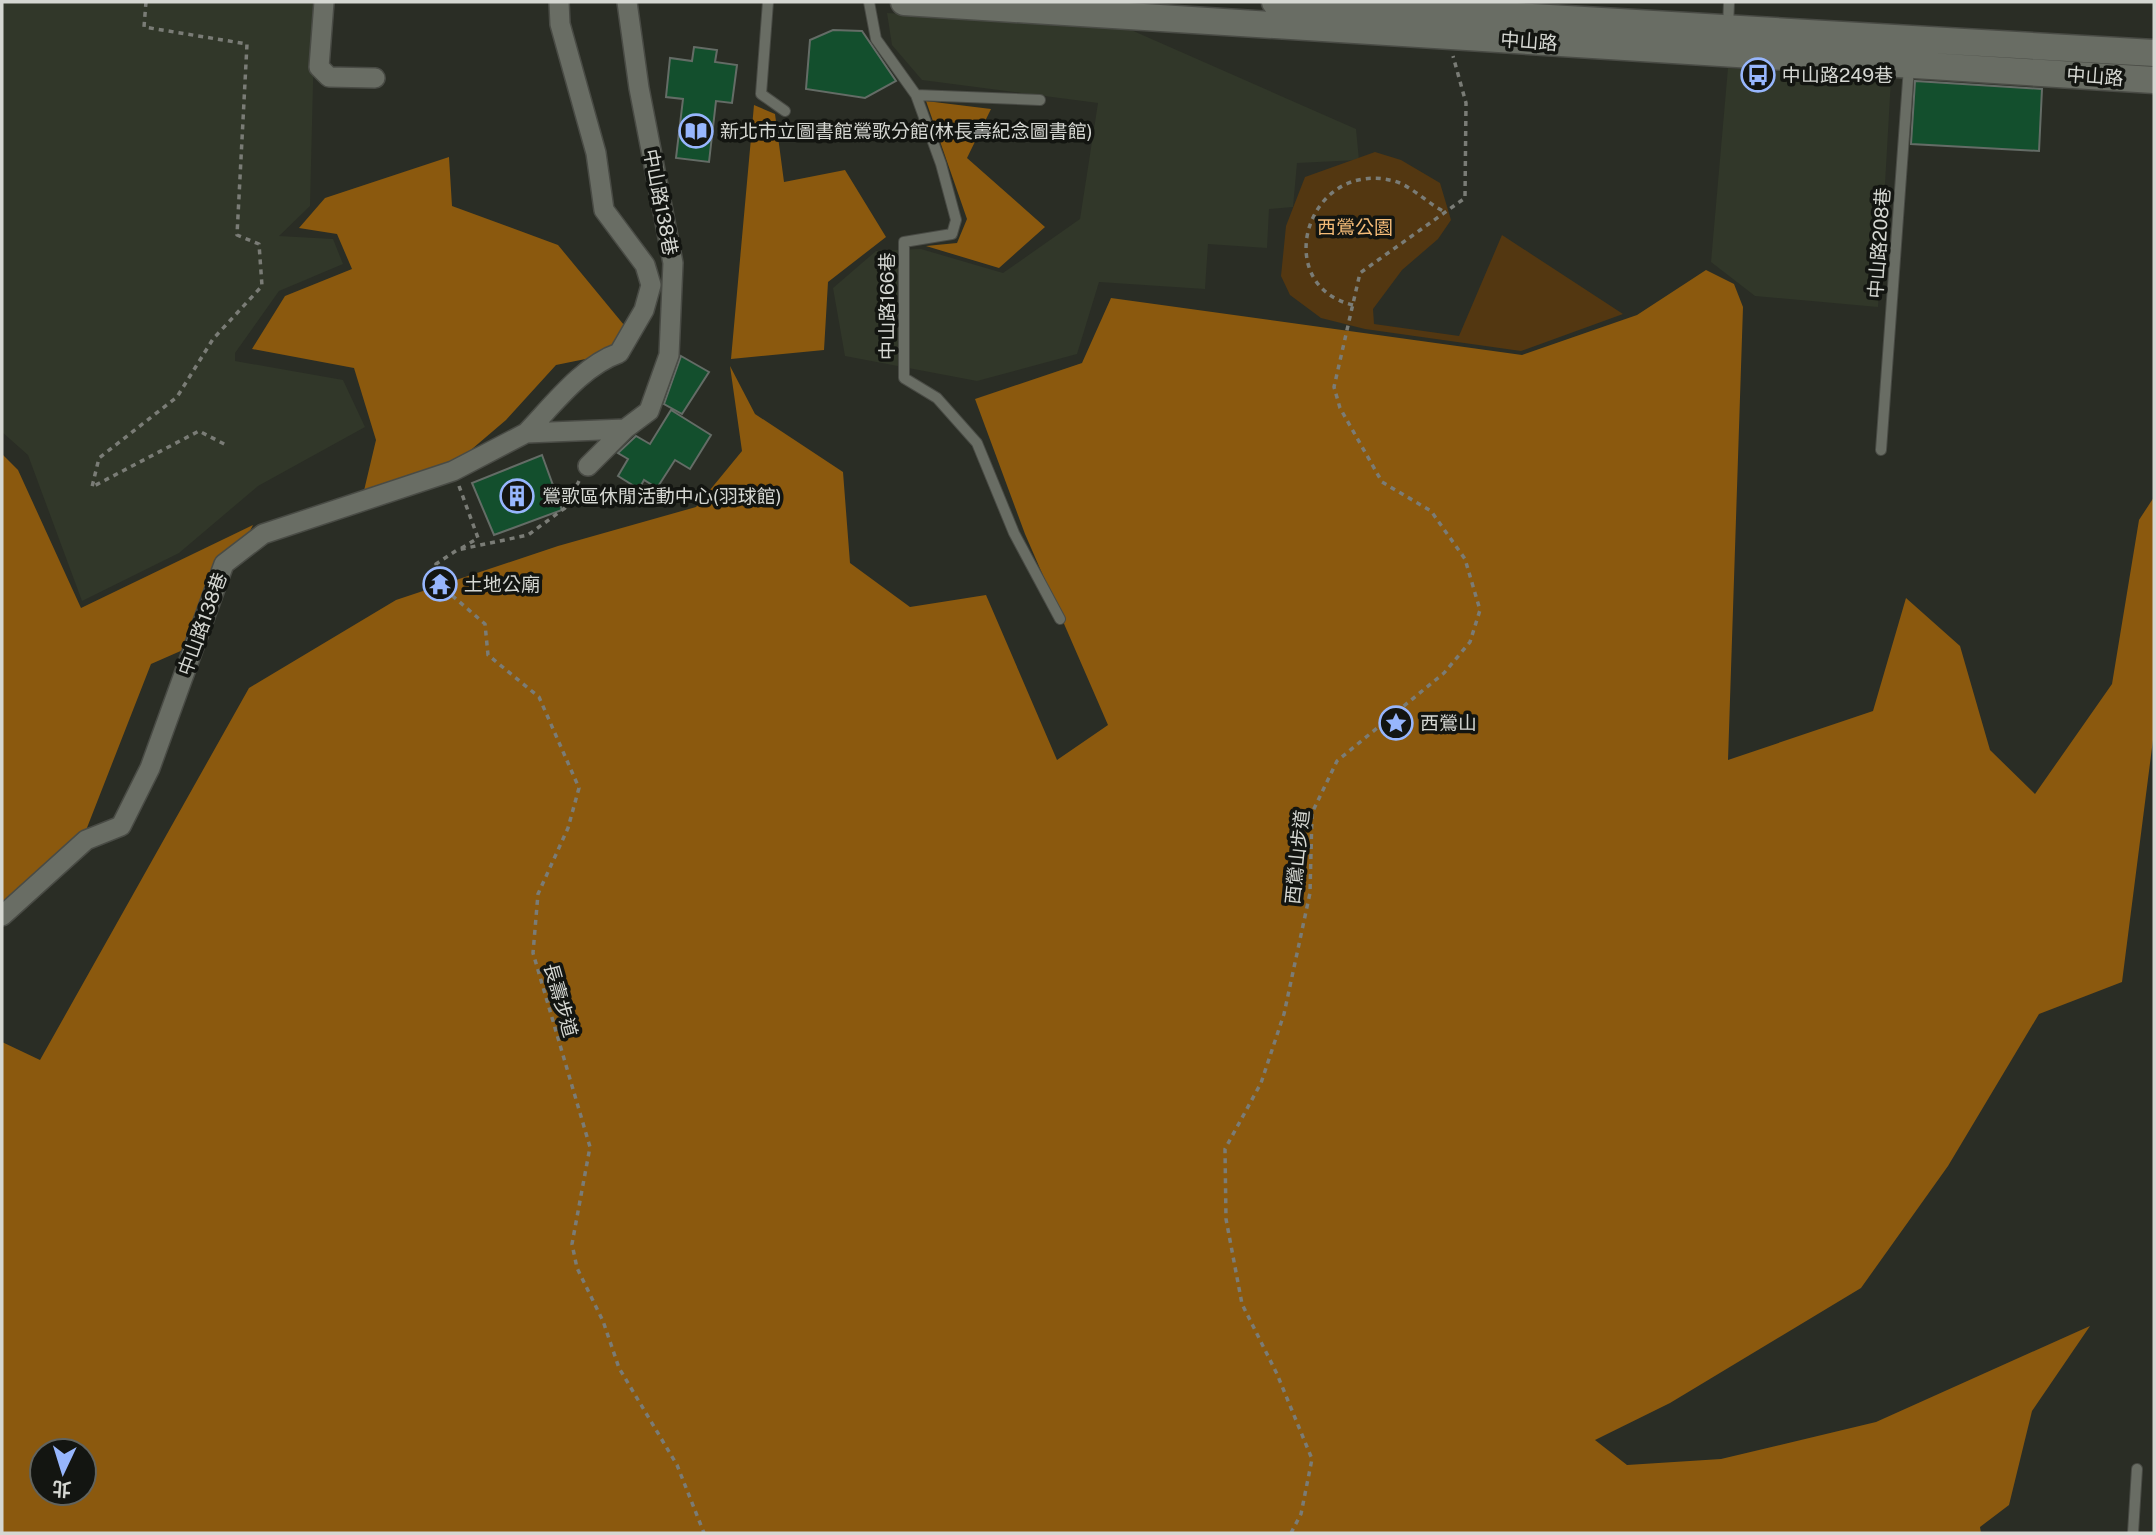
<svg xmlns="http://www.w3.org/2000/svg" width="2156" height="1535" font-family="'Public Sans','Noto Sans TC',sans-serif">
<rect width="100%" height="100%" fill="#2a2d25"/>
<path fill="#313729" d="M2,2h313l-5,204 -31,30 54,3 10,25 -64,27 -44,62v8l108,19 22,47 -107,59 -79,67 -97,48 -54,-146 -26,-23z
M887,13l235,13 234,103 3,31 -62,3 -4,44 -24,2 -2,39 -59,-4 -3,45 -106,-7 -22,72 -100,27 -132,-25 -12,-68 43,-37 45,-2 82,24 77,-54 18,-116 -176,-23 -30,-35z
M1728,68l163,11 -13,228 -123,-11 -44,-34z"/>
<path fill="#533711" d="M1375,152l26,8 39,23 11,37 -13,19 -36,31 -29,39 1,15 85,12 43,-101 121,79 -102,37 -156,-22 -44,-11 -31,-23 -9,-19 5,-50 19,-49z"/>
<path fill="#8b590e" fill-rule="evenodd" d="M926,101l65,8 -24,49 78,69 -46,41 -73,-22 31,-3 10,-24z
M754,105l21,9 9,68 61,-12 41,67 -58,45 -4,68 -93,9z
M449,157l3,49 106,39 66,80 -14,29 -54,11 -50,55 -61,52 -83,27 14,-59 -22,-72 -102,-19 33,-53 67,-27 -15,-35 -38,-6 26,-30z
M1706,270l28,14 9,23 -15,453 145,-49 33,-113 54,48 30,104 45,44 77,-110 27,-164 15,-23v235l-32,250 -83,32 -91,152 -87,122 -191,115 -75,37 32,25 94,-6 155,-37 214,-96 -58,85 -23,94 -29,22 1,6h-1979v-491l38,18 209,-372 147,-88 162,-54 138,-39 46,-56 -12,-85 25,48 88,58 7,91 60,44 76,-12 71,165 51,-35 -83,-191 -50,-135 107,-36 29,-65 411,57 115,-40zM42,1451h42v42h-42z
M2,454l16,16 63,138 172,-83 -61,121 -41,18 -77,197 -72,47z"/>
<path fill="#134f2d" stroke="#646c66" stroke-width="2" d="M833,30l29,1 34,50 -31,17 -59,-9 4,-49z
M694,47l23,3 -2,12 22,3 -5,38 -16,-2 -7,61 -33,-4 7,-59 -17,-2 4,-39 22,3z
M1915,81l127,8 -3,62 -128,-7z
M681,356l28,16 -27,42 -18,-10z
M671,410l40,25 -21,34 -15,-9 -18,28 -13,-8 -5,9 -21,-13 10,-17 -10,-6 18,-17 14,8z
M542,455l20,55 -68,25 -22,-52z"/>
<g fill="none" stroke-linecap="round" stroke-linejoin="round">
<defs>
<path id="lane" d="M768,2l-7,92 24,17
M869,2l7,37 40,56 25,69 15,56 -4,14 -48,8v136l33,20 40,45 37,90 46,86
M1728,28l1,-26
M916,95l124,5
M1881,450l28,-383
M2133,1533l4,-64"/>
<path id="street" d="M324,2l-5,65 10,10 46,1
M526,433c27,-28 56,-67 93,-80l25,-43 7,-25 -6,-20 -41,-55 -8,-57 -36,-129 -1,-22
M588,466l37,-37 24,-18 20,-56 4,-92 -34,-175 -12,-86
M2,916l84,-76 35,-14 29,-58 74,-204 39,-30 190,-63 73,-38 99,-4"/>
<path id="secondary" d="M904,2l1250,78
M1275,2l879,51"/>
</defs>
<use href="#lane" stroke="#494b45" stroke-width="12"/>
<use href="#street" stroke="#494b45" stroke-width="22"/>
<use href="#secondary" stroke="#494b45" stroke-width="29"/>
<path stroke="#7a7c76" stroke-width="3.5" stroke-dasharray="5 5" stroke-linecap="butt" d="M146,2l-2,25 103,17 -10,191 22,9 3,42 -49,53 -36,58 -78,61 -7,29 107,-56 29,15
M1353,305c-84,-20 -46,-147 41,-124 18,5 34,23 51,31
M579,481l-14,27 -37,27 -71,15 -21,14 12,28 37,32 3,31 51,42 40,91 -11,40 -30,66 -5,59 57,194 -18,97 5,24 26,53 16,47 58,97 27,68
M459,486l19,52 -18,11
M1291,1533l10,-19 11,-55 -35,-85 -35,-70 -16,-85 -1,-70 36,-66 23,-69 26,-121 2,-80 25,-52 107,-88 26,-31 10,-32 -15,-51 -34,-48 -49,-29 -42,-74 -6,-21 26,-114 105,-75 1,-95 -13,-47"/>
<use href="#lane" stroke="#696d64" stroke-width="10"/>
<use href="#street" stroke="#696d64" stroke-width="19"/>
<use href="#secondary" stroke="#696d64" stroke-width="26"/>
</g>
<defs>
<symbol id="bus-ring" viewBox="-11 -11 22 22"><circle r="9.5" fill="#131511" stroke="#97b6fd" stroke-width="1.5"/><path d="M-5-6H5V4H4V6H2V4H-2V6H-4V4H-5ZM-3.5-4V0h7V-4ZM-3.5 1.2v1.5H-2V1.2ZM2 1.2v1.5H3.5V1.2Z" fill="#97b6fd"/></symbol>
<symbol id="library-ring" viewBox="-11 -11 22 22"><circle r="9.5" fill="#131511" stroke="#97b6fd" stroke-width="1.5"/><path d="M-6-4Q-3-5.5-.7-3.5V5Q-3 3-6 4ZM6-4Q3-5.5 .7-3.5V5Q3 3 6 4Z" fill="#97b6fd"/></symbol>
<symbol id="building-ring" viewBox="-11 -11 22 22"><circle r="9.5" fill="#131511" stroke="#97b6fd" stroke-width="1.5"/><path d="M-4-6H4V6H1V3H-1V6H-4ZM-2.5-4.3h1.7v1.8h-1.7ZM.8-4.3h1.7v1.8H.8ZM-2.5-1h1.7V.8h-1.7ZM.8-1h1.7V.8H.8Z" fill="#97b6fd"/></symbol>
<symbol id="temple-ring" viewBox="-11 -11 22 22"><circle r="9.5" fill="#131511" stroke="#97b6fd" stroke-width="1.5"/><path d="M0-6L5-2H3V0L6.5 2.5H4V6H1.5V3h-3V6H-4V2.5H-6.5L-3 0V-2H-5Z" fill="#97b6fd"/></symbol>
<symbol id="sight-ring" viewBox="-11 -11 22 22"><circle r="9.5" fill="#131511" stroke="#97b6fd" stroke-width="1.5"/><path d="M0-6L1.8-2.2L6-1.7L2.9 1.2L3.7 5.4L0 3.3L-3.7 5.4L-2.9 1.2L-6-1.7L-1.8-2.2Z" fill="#97b6fd"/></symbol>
</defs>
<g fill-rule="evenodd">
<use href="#bus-ring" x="1739" y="56" width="38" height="38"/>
<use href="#library-ring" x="677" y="112" width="38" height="38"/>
<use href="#building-ring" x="498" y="477" width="38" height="38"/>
<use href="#temple-ring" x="421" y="565" width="38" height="38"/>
<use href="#sight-ring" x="1377" y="704" width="38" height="38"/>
</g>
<g text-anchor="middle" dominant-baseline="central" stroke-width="7" stroke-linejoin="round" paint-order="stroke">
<g font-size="19" fill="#d5d7d2" stroke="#131511">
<text transform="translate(1529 41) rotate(4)">中山路</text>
<text transform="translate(2095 76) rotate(4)">中山路</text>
<text transform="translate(661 202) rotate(79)">中山路138巷</text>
<text transform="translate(1879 243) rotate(-86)">中山路208巷</text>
<text transform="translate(887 306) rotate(-90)">中山路166巷</text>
<text transform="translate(202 624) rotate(-70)">中山路138巷</text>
<text transform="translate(1297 857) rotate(-84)">西鶯山步道</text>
<text transform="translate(561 1000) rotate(74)">長壽步道</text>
</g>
<g font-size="19" fill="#d5d7d2" stroke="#131511" text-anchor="start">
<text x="1782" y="75">中山路249巷</text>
<text x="720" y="131">新北市立圖書館鶯歌分館(林長壽紀念圖書館)</text>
<text x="542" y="496">鶯歌區休閒活動中心(羽球館)</text>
<text x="464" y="584">土地公廟</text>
<text x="1420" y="723">西鶯山</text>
</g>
<g font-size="19" fill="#f5bc78" stroke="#131511">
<text x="1355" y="227">西鶯公園</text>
</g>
</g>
<rect width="2156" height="1535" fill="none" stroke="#d5d7d2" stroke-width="7"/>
<g transform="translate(63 1472) rotate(184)"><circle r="33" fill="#131511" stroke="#61635e" stroke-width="2"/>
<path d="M0-5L12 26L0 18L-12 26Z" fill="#97b6fd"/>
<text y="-10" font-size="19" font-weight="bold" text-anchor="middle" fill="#d5d7d2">北</text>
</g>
</svg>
